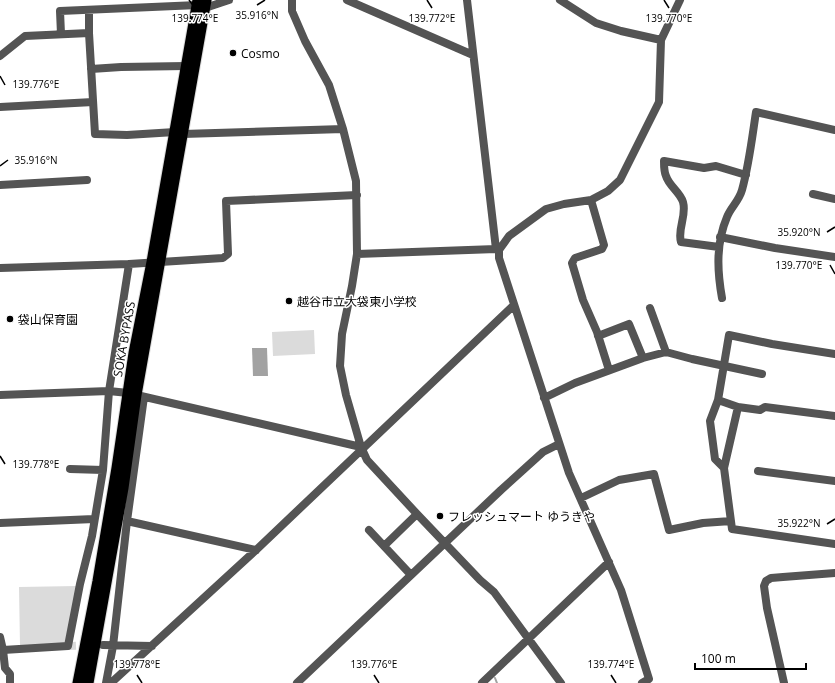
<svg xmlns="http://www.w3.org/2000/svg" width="835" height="683" font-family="'Open Sans','Noto Sans JP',sans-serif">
<rect width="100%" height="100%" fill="#fff"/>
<path fill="#dbdbdb" d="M314,330l1,24 -42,2 -1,-24z
M77,586l-12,57 -45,3 -1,-59z"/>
<path fill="#a2a2a2" d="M252,348h15l1,28h-15z"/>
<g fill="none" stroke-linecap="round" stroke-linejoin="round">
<path stroke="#a2a2a2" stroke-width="2" d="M495,678l2,5"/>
<path stroke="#d9d9d9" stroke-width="8" stroke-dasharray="8 4" stroke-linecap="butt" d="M68,646l23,-1"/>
<defs>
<path id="trunk" d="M78,683l20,-102 19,-113 17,-115 18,-91 46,-262
M88,683l35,-195 13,-93 70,-395"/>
</defs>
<use href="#trunk" stroke="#dbdbdb" stroke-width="13"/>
<path stroke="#545454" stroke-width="8" d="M292,0v11l13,30 24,44 14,44 13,52 1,73 -5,32 -10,48 -2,32 6,29 15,52 6,13 50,54 63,66 14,12 67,91
M347,0l126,55
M467,0l29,249
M560,0l36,23 25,8 40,9
M205,8l24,-8
M89,10v23l6,101 32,1 48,-3
M61,34l-1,-23 138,-6
M0,56l25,-20 64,-3
M91,69l30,-2 65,-1
M0,107l93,-5
M183,134l160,-5
M0,185l87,-5
M813,194l22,5
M591,200l13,45 -2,4 -27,9 -3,5 11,37 14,32 12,38
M720,237l55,11 60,9
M719,247l-38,-5c-4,-13 6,-26 2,-40 -3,-10 -14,-16 -17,-26 -2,-4 -2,-10 -2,-15l40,7 12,-2 30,9
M357,254l139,-5 3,1
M0,268l129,-4 94,-6 5,-4 -2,-53 131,-6
M722,298c-5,-28 -6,-55 5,-81 4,-10 12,-16 15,-27 7,-25 10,-52 14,-78l79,18
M650,308l16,44
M598,336l31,-12 14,34
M835,354l-63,-10 -43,-9 -11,65 -8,21 5,38 9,9 8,61 103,15
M0,395l109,-4 19,2 233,54
M544,398l31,-15 68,-25 23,-6 26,7 70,15
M718,400l20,7 22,3 5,-3 70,9
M724,468l14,-61
M70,469l33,1
M758,471l77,10
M581,498l38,-18 35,-6 15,56 34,-7 28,-2
M127,521l129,29
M0,523l94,-4
M369,530l42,45
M384,546l33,-32
M0,637l3,13 65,-4 12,-62 12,-48 11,-66 6,-79 20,-127
M103,645l49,1
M3,650l2,18 5,6v9
M106,683l7,-37 14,-125 17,-124
M111,683l145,-133 258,-245
M297,683l204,-193 42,-38 16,-8
M482,683l127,-121
M642,683l7,-4 -28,-89 -52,-117 -70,-215v-8l10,-14 37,-27 18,-5 27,-4 17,-9 12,-11 39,-78 2,-62 19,-40
M784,683l-17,-75 -3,-22 2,-5 5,-3 12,-1 52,-4"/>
<use href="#trunk" stroke="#000" stroke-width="11"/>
</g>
<path fill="none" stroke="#000" stroke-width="1.5" d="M189,0l6,8M427,0l5,8M664,0l5,8M257,5l8,-5M0,76l5,9M0,166l8,-6M827,232l8,-5M830,265l5,9M0,456l5,8M827,524l8,-5M137,675l5,8M374,675l5,8M611,675l5,8"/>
<g fill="#000" stroke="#fff" stroke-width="1.5">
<circle cx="233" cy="53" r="4"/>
<circle cx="289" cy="301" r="4"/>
<circle cx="10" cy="319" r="4"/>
<circle cx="440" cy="516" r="4"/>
</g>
<g text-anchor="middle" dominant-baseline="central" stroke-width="3" stroke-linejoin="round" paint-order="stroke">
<g font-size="12" fill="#000" stroke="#fff" text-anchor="start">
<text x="241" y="53">Cosmo</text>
<text x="297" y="301">越谷市立大袋東小学校</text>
<text x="18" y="319">袋山保育園</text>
<text x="448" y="516">フレッシュマート ゆうきや</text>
</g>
<g font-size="12" fill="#000" stroke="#fff">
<text transform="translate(124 339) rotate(-80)">SOKA BYPASS</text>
</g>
</g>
<g font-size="10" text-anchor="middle" fill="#000" stroke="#fff" stroke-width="3" stroke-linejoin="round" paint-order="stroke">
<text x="257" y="19">35.916°N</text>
<text x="195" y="22">139.774°E</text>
<text x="432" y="22">139.772°E</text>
<text x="669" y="22">139.770°E</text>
<text x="36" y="88">139.776°E</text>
<text x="36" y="164">35.916°N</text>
<text x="799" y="236">35.920°N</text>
<text x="799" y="269">139.770°E</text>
<text x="36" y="468">139.778°E</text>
<text x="799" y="527">35.922°N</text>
<text x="137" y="668">139.778°E</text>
<text x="374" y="668">139.776°E</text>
<text x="611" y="668">139.774°E</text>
</g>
<path d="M695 663v6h111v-6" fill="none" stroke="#000000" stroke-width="2"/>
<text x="701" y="663" font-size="12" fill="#000000" stroke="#ffffff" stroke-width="3" paint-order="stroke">100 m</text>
</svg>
